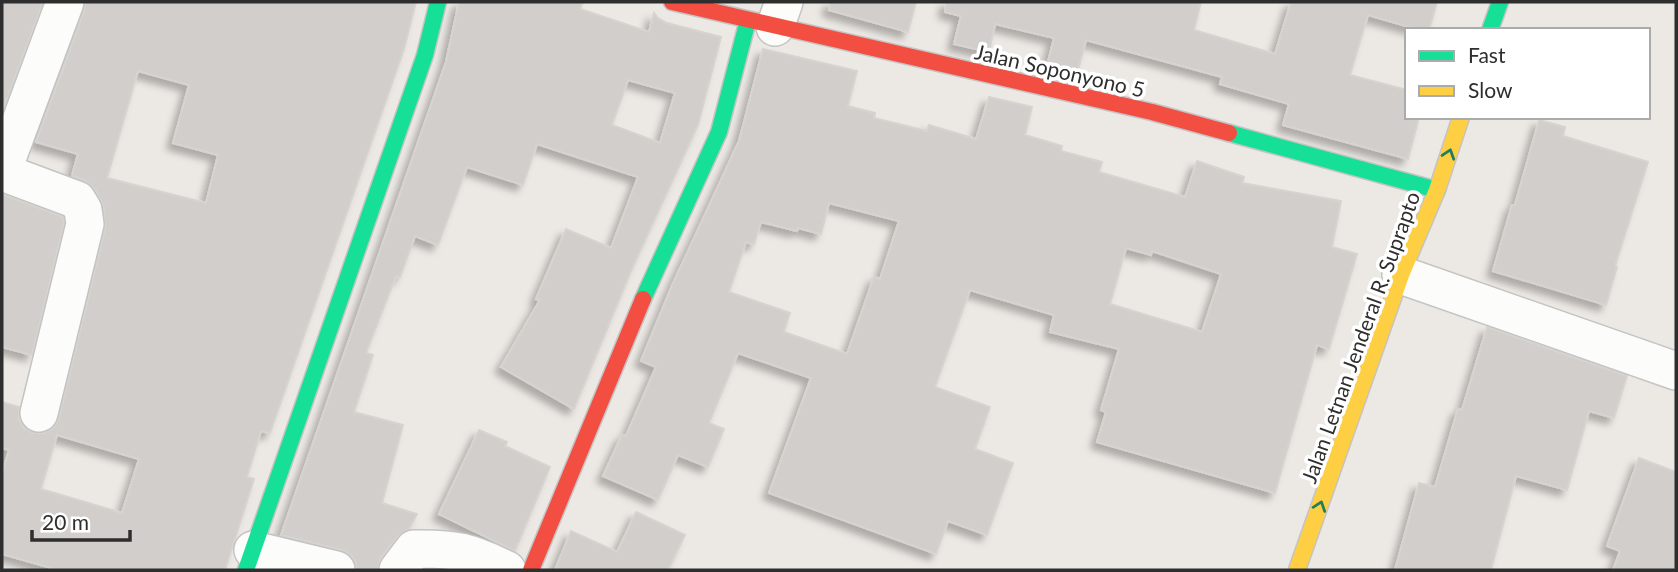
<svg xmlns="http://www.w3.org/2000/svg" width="1678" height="572" font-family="Lato,sans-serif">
<defs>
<filter id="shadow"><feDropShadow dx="-6" dy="6" stdDeviation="3.5" flood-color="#0004"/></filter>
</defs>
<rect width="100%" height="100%" fill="#ece8e4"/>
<path fill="#d1cecb" stroke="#d7d4d0" stroke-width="2" fill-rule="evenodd" filter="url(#shadow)" d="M2,2h41l-41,110z
M85,2h331l-12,47 -134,384 -9,-2 -14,46 7,2 -29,91h-167l-56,-16v-80l7,-24 -7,-2v-46l17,5v13l6,9 8,4h11l11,-6 4,-9 46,-189 -1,-22 -9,-18 -11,-9 -12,-4 6,-22 -42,-12 49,-133zM138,71l51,14 -16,58 45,12 -12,48 -99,-25zM57,435l82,24 -17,54 -81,-24z
M459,2h124l-3,7 69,23 5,-19 4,5 9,5 54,14 -23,88 -67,146 -57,138 -73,-42 39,-67 -4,-1 30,-70 45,19 27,-71 -101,-33 -14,41 -56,-18 -29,78 -23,-9 -15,41 -4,-1 -30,77 7,2 -19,57 49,13 -21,78 35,11 -8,15 -11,7 -17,21 -4,13h-21v-7l-5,-8 -9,-5 -61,-15 165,-473zM628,80l47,13 -15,50 -48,-18z
M830,2h86l-8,30 -79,-22z
M946,2h255l-7,28 81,24 16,-52h146l-8,28h-9l-52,-15 -18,60 57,15v27h12l-11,42 -125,-34 6,-21 -69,-20 2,-7 -136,-37 -8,30 -30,-8 6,-24 -59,-14 -6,28 -35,-8 7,-28 -16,-4z
M763,49l94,22 -9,35 27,7 -1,5 53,13 2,-6 47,14 13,-42 43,10 -7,28 37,11 -1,5 41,11 -3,10 86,25 12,-36 47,16 -2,6 99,18 -9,46 25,7 -28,95 -12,-4 -42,148 -178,-51 9,-30 -5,-2 18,-61 -69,-17 4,-17 -84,-25 -35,97 55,20 -15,42 38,14 -26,72 -39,-14 -12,33 -167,-61 42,-115 -73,-25 -29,70 15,6 -16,38 -30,-12 -20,45 -55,-24 19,-41 4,1 30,-69 -15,-6 30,-73 68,-147zM829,203l70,18 -19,58 -6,-2 -27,77 -63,-22 6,-19 -61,-21 17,-50 8,2 7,-22 36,9 1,-3 23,6zM1126,248l25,7 1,-4 69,23 -19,58 -92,-28z
M1539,120l26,7 -2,9 85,26 -33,104 2,1 -11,38 -113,-34 19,-66h3z
M2,194l61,23 1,6 -32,132 -30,-8z
M1487,327l140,49 -13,42 -25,-7 -22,79 -51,-14 -25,94h-96l24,-87 16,4 23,-78 4,1z
M479,430l28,12 -2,4 45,21 -35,84 -76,-37z
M1639,458l37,14v98h-63l7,-19 -13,-5z
M636,512l49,23 -17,35h-113l16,-39 46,21z"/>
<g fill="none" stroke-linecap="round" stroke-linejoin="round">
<defs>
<path id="street" d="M775,27l9,-25
M2,172l75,28 6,10 2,14 -46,189
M2,172l63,-170
M1401,275l275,96
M253,550l83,20
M398,570l16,-21c41,-1 56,3 93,21"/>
<path id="fast" d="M1490,30l10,-28
M1229,133l208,57
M643,299l76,-167 29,-112
M246,570l179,-515 13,-53"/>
<path id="slow" d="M1297,570l104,-295 36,-85 24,-73"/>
<path id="jam" d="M672,2l480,110 77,21
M531,570l112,-271"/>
</defs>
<use href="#street" stroke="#c5c4c5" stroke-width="40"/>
<use href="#fast" stroke="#c5c4c5" stroke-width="19"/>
<use href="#slow" stroke="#c5c4c5" stroke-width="19"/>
<use href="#jam" stroke="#c5c4c5" stroke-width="19"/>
<use href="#street" stroke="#fcfcfb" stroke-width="37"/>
<use href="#fast" stroke="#16e098" stroke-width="16"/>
<use href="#slow" stroke="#ffcf43" stroke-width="16"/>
<use href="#jam" stroke="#f24e42" stroke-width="16"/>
</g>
<defs><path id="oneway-chevron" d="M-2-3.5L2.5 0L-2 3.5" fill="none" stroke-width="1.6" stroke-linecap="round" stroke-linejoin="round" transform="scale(1.75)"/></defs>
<g stroke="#237e5e">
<use href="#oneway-chevron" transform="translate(1449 154) rotate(-72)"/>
<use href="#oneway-chevron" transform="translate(1320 506) rotate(-71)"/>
</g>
<g text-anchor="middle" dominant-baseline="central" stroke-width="7" stroke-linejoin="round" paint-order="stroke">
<g font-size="21" fill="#2e2e2e" stroke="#fff">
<text transform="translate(1060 70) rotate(13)">Jalan Soponyono 5</text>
<text transform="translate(1360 337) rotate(-70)">Jalan Letnan Jenderal R. Suprapto</text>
</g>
</g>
<rect width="1678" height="572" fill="none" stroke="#2e2e2e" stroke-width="7"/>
<rect x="1405" y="28" width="245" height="91" fill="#ffffff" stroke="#ababab" stroke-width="2"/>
<rect x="1419" y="51" width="35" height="10" fill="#16e098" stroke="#ababab" stroke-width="2"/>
<text x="1468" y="63" font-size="21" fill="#2e2e2e">Fast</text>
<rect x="1419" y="86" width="35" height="10" fill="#ffcf43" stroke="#ababab" stroke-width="2"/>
<text x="1468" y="98" font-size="21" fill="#2e2e2e">Slow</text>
<path d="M32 530v10h98v-10" fill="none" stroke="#2e2e2e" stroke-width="3.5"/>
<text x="42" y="530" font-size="21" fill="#2e2e2e" stroke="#ffffff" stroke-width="5" paint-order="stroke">20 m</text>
</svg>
